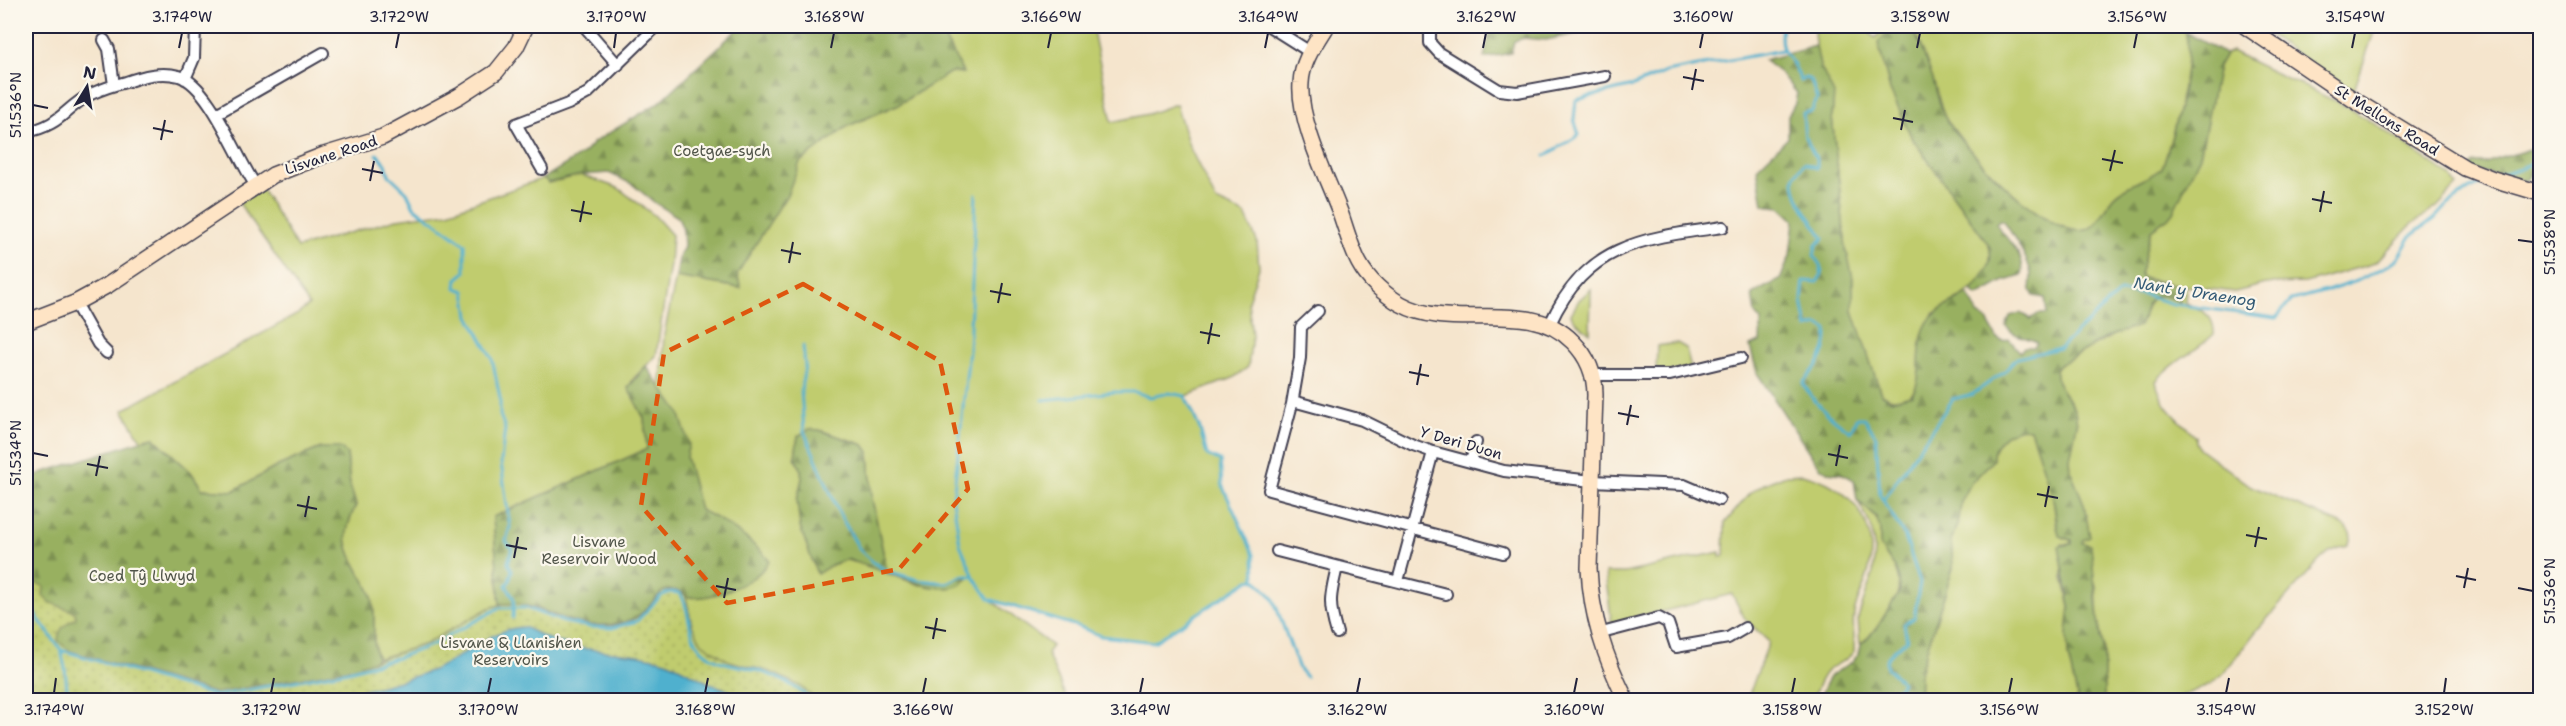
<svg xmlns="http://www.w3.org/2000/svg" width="2566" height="726" font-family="'Shantell Sans',sans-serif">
<defs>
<pattern id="forest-firs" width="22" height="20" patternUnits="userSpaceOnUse" patternTransform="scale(1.5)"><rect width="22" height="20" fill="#98b061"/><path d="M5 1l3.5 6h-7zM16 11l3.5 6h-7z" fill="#7c8f51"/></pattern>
<pattern id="park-dots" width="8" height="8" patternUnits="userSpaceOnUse" patternTransform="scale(1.5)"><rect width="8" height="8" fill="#c0cc6e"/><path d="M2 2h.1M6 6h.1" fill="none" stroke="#a5af60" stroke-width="1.8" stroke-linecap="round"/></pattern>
</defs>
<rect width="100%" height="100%" fill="#fbf7ec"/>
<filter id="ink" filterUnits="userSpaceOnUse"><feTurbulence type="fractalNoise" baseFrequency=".0167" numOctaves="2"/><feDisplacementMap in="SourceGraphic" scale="12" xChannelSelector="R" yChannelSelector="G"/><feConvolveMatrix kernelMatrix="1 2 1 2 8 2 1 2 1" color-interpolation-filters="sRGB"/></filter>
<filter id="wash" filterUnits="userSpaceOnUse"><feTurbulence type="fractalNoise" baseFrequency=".008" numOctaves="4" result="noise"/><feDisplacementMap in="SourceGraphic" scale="24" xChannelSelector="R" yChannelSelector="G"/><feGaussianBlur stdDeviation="1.35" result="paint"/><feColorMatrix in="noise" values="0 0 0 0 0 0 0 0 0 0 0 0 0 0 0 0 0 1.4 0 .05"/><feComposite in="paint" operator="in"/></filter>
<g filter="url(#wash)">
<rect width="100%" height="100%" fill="#f5e5cd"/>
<path fill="#c0cc6e" stroke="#717754" stroke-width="1.5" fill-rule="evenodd" d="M938,26h154l20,96 36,-8 28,-10 13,42 27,55 29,13 12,27 2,27 -11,33 4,35 -4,31 -15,11 -47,18 14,32 7,27 13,6 2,24 32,70 1,24 -6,1 -95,62 -53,-6 -21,-9 -89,-27 61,46 -5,7 20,47h-257l-89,-37 -19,-13 -15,-28 -27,-227 4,-60 12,-58 65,11 -4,-14 63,-112 48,-36 51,-22 52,-33 12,2zM819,430l45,15 5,7 3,47 15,72c19,6 38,13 58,12 8,-1 14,-8 23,-7l-1,3 -10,7 -37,-1 -62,-22 -12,-3 -17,6 -32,-66 5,-21 -1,-10 -6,-12 3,-21z
M1814,26h49l12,12 14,-12h6l-17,16 12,48 22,48 77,107c10,36 -32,54 -56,69l-16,73c-9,14 -22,16 -36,7l-28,-83v-21l-7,-41 -14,-132c3,-20 -4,-32 -11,-49 -5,-13 -7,-29 -7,-42z
M1912,26h266c5,4 9,8 10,15 3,24 -17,102 -26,127 -14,12 -34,15 -47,28 -9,10 -16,30 -29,34 -37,10 -122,-81 -139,-110 -8,-13 -10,-30 -15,-43 -6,-18 -13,-35 -20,-51z
M2257,26h119l-23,67z
M2232,51c38,22 78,36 116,57 36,20 69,45 103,69l6,9 -20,21 -26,18 -36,38 -70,20 -39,1 -31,8 -49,-6 -1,17c16,6 30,12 29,31 -18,18 -41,27 -58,47 4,24 23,39 40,55v6l3,6 52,38 92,39c8,7 10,11 5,20l-19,7 -10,9 -62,69 -34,44 -13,10 -38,16h-68v-48l-6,-32 -2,-34 -14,-43 2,-39 -13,-32 -1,-14 7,-34 -2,-13 -18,-29 -2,-12 4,-5 84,-46c6,-24 12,-29 36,-17l1,-17 -38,-7c-5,-12 5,-35 9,-48l17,-12 32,-62 18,-91 7,-11z
M581,175l37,13 37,28 17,19 -2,29 -14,92 -22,22 -6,10 16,30 3,31 -154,68 7,88 -11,3 -63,36 -46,14 -3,-1c-7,-20 0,-39 -5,-59 -1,-7 -6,-14 -10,-21 -17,-32 -22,-38 -6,-72l-6,-19 -3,-32 -26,-6 -43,18 -45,25 -31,-2 -11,-17 -38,-35 -12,3 -18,-30 175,-96 11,-9 -70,-102 23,-14 35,59 100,-29 51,-7 96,-34 4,5z
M1591,289l-1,44 -17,-14 -2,-5 8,-14z
M1677,343l9,5 5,20 -35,5 1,-27z
M2022,427l8,2 3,6 20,63 4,30 6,10 9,2v4h-10l1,34 7,28 -2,50 10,44h-159l1,-27 5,-18 28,-87 -2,-27 8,-22 2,-17 10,-19 22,-23c-2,-15 16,-30 29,-33z
M1802,474c45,10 77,46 67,95 -3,16 -12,29 -15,45 -2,12 1,24 0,37 -7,11 -18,12 -27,20 -7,7 -11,20 -15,29h-65l22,-58 -24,-23 -13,-25 -120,30 -7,-51h20l95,-21v5l4,-1 1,-33 24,-29 15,-10 22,-9z
M1857,500c9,11 20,13 23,28 1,6 -1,13 1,18 3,9 11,16 15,24 12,27 -17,57 -36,75l-2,-27 15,-45 2,-22 -4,-25z"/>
<path fill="url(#forest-firs)" stroke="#5d694e" stroke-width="1.5" d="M741,26h197l25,47 -12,-1 -52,32 -51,22 -48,36 -13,33 -50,79 4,14 -65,-11 4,-23 4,-7 -1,-17 -5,-13 -23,-14 -23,-19 -23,-11 -28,2 -33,8 -4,-5 40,-25 10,-11 66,-40z
M1489,26h108l3,3 -54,11 -22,-2 -10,3 -3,12 -27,5 5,-22 -4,-4z
M1895,26h17c7,16 14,33 20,51 5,13 7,30 15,43 17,29 102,120 139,110 13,-4 20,-24 29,-34 13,-13 33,-16 47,-28 10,-28 32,-110 23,-136l40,22 -7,12 -18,90 -27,56 -5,6 -17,12 -11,45 8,6 32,4v17l-19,-7 -7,2 -7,7 -4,15 -4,7 -32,11 -48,28 -4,5 2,12 18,29 2,13 -7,34 1,14 13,32 6,33 -7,3 -1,3 9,2 7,75 6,32v48h-26l-10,-44 -1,-22 3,-28 -11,-60 13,-2v-4l-13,-4 -6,-38 -23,-69c-16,-4 -39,13 -37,31l-22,23 -10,19 -2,17 -8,22 2,27 -28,87 -5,18 -1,27h-101l12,-24 22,-14 6,-8 2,-9 16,-16 24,-38 -1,-11 -4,-12 -15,-22v-17l-4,-12 -19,-17 -3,-20 -11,-6 -15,-2 -7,-4 -8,-10 -56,-85 -7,-27 10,-4 1,-21 -6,-7 -3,-20 28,-14 10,-24 4,-36 -14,-13 -17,-2 -6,-37 31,-30v-23l7,-11 2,-11 -19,-22 -14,-11 52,-14 4,20 14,28 -2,23 14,132 7,29v33l28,83 10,6 21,-5c6,-10 7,-19 7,-31 2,-47 10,-48 49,-70l10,20 8,5 11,19 6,3 6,-2 11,13 4,-5h10l3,-4c-7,-7 -17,-2 -31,-16l4,-11 10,-3 11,6 7,-5h9l-2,-16 -11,-2c-7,-10 -1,-17 -4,-27 -5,-17 -17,-32 -26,-48l-4,-1 -4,3c9,17 31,30 26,53l-18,5 -27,15 -5,-5c11,-16 23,-26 17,-46l-77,-107 -22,-48 -12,-48z
M2540,144v21l-15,16 -56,-12 5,-6h11l52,-16z
M646,366l33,46 10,32 -3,13 14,53c26,12 50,29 70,51 -5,5 -10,13 -16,16 -16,11 -46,23 -65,20 -9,-2 -14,-10 -25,-6 -6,3 -11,11 -16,16 -14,16 -34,19 -54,18 -32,-1 -62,-27 -94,-20l-7,-88 154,-68 -3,-31 -16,-30z
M809,429l10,1 45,15 5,7 3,47 15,72c19,6 39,13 58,12 8,-1 14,-8 23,-7 -16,35 -99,-17 -122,-16 -10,1 -21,9 -29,14l-17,-47 -3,-27 5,-21 -1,-10 -6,-12 3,-21z
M153,437l38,35 11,17 31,2 45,-25 43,-18h19l7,6 3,32 6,19c-16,34 -11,40 6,72 4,7 9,14 10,21 5,20 -2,39 5,59l-9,14 -143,29 -149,-22 -50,-81v-116l15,-8z"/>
<path fill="url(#park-dots)" stroke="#717754" stroke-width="1.5" d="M26,580l18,6 -1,10 6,6 26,10 1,6c-11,6 -17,10 -18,23l12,10 145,42 130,-23 81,-26 63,-36 15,-4h16l49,17 22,4 21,1 20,-6 10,-6 20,-22 9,-2 9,1 6,5 6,29 10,18 27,18 42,11 29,14 16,14h-790z"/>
<path fill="#4fb0ce" stroke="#386984" stroke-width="1.5" d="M524,627l22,11 34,10 59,7 28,6 40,21 46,18h-441c41,-7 82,-15 121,-30 31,-12 57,-42 91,-43z"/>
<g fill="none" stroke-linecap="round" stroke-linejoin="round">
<path stroke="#4fb0ce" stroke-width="3" d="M1782,26c-5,34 12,27 18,55l5,-3 6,2 6,19 -5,12 -9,2 2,24 12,23v8l-13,-5c-2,4 -7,8 -9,12 -6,18 19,49 29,63l-8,7 -2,11 6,9 2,9 -5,8 -13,-1 -2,19 5,28 11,-3 9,4c1,24 -9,37 -24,54 11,21 29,36 48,49l5,-14h8l12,18 4,59 25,42 15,45 -6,36 -10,6 3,16 -14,11 -7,9 1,8 15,14 -4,7 -15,4v7
M377,154l9,10 3,11 18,17 7,15 51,37v28l-8,7 -1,9 9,3 4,25 23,42 8,40v17l5,13 -4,34 9,65 -4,14 6,8 -4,14 4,7 -3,12 -3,3 8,14 -1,19
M1545,156l34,-21 -5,-16 2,-19 57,-14 33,-14 117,-22
M2500,175l40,-14
M976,194l-7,157 -16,149 7,44 14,33 15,22 91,28 21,9 53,6 95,-62 6,-1 18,19 26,71 7,8
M803,346l2,20 -4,24 3,41 36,84 20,35 14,13 13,8 32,9 28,3 16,-8 11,2
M1043,400l71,-8h21l15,5 19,-4 16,3 15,33 7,26 13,6 2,24 32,70 1,24
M1883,500l70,-101 20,-5 31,-22 13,-14 43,-10 60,-56 21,2 32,10 103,14 16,-18 38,-10 27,-9 30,-15 11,-8 13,-22 25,-19 9,-10 25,-18 16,-7
M26,602l35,48 4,18 3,32
M61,650l155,46 132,-25 49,-13 37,-14 65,-36h27l38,14 26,5 22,1 25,-7 24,-25 9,-4 10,1c11,16 6,39 21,56 13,14 30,15 47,19 21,5 48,16 62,32"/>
</g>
</g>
<g filter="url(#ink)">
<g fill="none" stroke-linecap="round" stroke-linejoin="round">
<defs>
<path id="street" d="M584,26l34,39
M1269,26l41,26
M1430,26v17l9,10 60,37 18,2 88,-16
M104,40l5,9 5,36
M185,79l9,-21 1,-32
M216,114l107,-61
M26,132c36,-7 37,-23 65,-38 11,-5 23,-9 35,-12 17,-6 35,-11 53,-6 31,9 58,83 77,110
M542,169l-26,-45 52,-20 20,-11 69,-67
M75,303l23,41 9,9
M1318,311l-17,16 -1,31 -8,46 -23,86 234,63
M1550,324c37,-81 94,-86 173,-97
M1593,375h77l71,-17
M1293,401l69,19 51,25 20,7 71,19 88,10 92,4 35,15
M1471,462l5,-20
M1277,551l169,43
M1337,567c-7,29 -9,37 0,66
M1398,581l35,-129
M1598,634l61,-16 9,5 8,24 52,-9 17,-10"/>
<path id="secondary" d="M1326,26c-11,18 -24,35 -25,57 -3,36 26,95 39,129 6,17 11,36 19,51 9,17 26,32 42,41 54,30 126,-9 172,38 15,15 22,32 22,53l-6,173c2,49 16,89 37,132
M2245,26l109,74 111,68 28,11 47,14
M26,322l49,-19 33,-18 165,-110 51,-20 59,-18 76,-41 37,-24 20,-25 10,-21"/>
</defs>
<use href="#street" stroke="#423f51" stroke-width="14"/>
<use href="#secondary" stroke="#423f51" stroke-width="18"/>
<use href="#street" stroke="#fff" stroke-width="10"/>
<use href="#secondary" stroke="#fee4c5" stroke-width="15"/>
</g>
</g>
<path fill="none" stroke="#de560e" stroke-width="4.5" stroke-dasharray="12 8" stroke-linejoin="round" d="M803,284l137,77 28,128 -69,80 -172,34 -86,-97 23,-153z"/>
<path fill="none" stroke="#22223b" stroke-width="2" d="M179,48l3,-15M396,48l3,-15M614,48l2,-15M831,48l3,-15M1048,48l3,-15M1265,48l3,-15M1483,48l3,-15M1700,48l3,-15M1917,48l3,-15M2134,48l3,-15M2352,48l3,-15M1683,77l21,4M1692,90l4,-21M33,105l15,3M1893,118l20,4M153,128l20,4M1901,130l4,-20M161,140l4,-20M2102,159l21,4M362,169l21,4M2110,171l5,-21M370,181l4,-20M2312,199l20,4M571,210l21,4M2320,212l4,-21M580,222l4,-21M2518,240l15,2M781,250l20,4M789,263l4,-21M990,291l21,4M998,303l4,-20M1200,332l20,4M1208,344l4,-21M1409,372l20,4M1417,385l4,-21M1618,413l21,4M1627,425l4,-20M33,453l15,3M1828,454l20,4M87,464l21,4M1836,466l4,-21M96,476l4,-20M2037,494l21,4M297,505l20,4M2045,507l4,-21M305,517l4,-21M2246,535l21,4M506,545l21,4M2255,547l4,-20M514,558l4,-21M2456,576l20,4M716,586l20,4M2464,588l4,-20M2518,588l15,3M724,598l4,-20M925,627l21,4M933,639l4,-21M54,693l2,-15M271,693l3,-15M488,693l3,-15M705,693l3,-15M923,693l3,-15M1140,693l3,-15M1357,693l3,-15M1574,693l3,-15M1792,693l3,-15M2009,693l3,-15M2226,693l3,-15M2444,693l2,-15"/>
<g text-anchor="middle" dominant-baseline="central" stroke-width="4.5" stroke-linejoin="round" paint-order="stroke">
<g font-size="15" fill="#22223b" stroke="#fbf7ec">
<text transform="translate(2387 120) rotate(32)">St Mellons Road</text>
<text transform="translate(331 155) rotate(-18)">Lisvane Road</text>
<text transform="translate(1461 443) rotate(16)">Y Deri Duon</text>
</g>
<g font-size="15" fill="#51554a" stroke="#fbf7ec">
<text x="722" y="151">Coetgae-sych</text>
<text x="599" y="542">Lisvane<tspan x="599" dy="17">Reservoir Wood</tspan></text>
<text x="142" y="576">Coed Tŷ Llwyd</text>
<text x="511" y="643">Lisvane &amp; Llanishen<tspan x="511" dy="17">Reservoirs</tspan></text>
</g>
<g font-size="16" font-style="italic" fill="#345b76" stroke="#fbf7ec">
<text transform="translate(2195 292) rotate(9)">Nant y Draenog</text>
</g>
</g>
<rect width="2566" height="726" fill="none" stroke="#fbf7ec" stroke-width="66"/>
<g transform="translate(87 87) rotate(11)" stroke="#fbf7ec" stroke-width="4.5" paint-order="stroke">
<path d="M0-4.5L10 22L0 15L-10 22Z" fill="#22223b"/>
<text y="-9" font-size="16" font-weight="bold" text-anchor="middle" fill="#22223b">N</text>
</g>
<rect x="33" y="33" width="2500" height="660" fill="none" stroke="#22223b" stroke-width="2"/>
<g font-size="15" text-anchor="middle" fill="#22223b">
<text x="182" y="22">3.174°W</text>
<text x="399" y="22">3.172°W</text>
<text x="616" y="22">3.170°W</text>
<text x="834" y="22">3.168°W</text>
<text x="1051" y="22">3.166°W</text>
<text x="1268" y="22">3.164°W</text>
<text x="1486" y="22">3.162°W</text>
<text x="1703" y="22">3.160°W</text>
<text x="1920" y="22">3.158°W</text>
<text x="2137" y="22">3.156°W</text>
<text x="2355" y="22">3.154°W</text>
<text transform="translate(16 105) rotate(-90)" y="5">51.536°N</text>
<text transform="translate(2550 242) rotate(-90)" y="5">51.538°N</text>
<text transform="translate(16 453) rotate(-90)" y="5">51.534°N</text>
<text transform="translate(2550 591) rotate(-90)" y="5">51.536°N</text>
<text x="54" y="715">3.174°W</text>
<text x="271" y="715">3.172°W</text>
<text x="488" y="715">3.170°W</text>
<text x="705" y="715">3.168°W</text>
<text x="923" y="715">3.166°W</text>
<text x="1140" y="715">3.164°W</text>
<text x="1357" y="715">3.162°W</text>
<text x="1574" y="715">3.160°W</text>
<text x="1792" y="715">3.158°W</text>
<text x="2009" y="715">3.156°W</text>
<text x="2226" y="715">3.154°W</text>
<text x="2444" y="715">3.152°W</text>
</g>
</svg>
